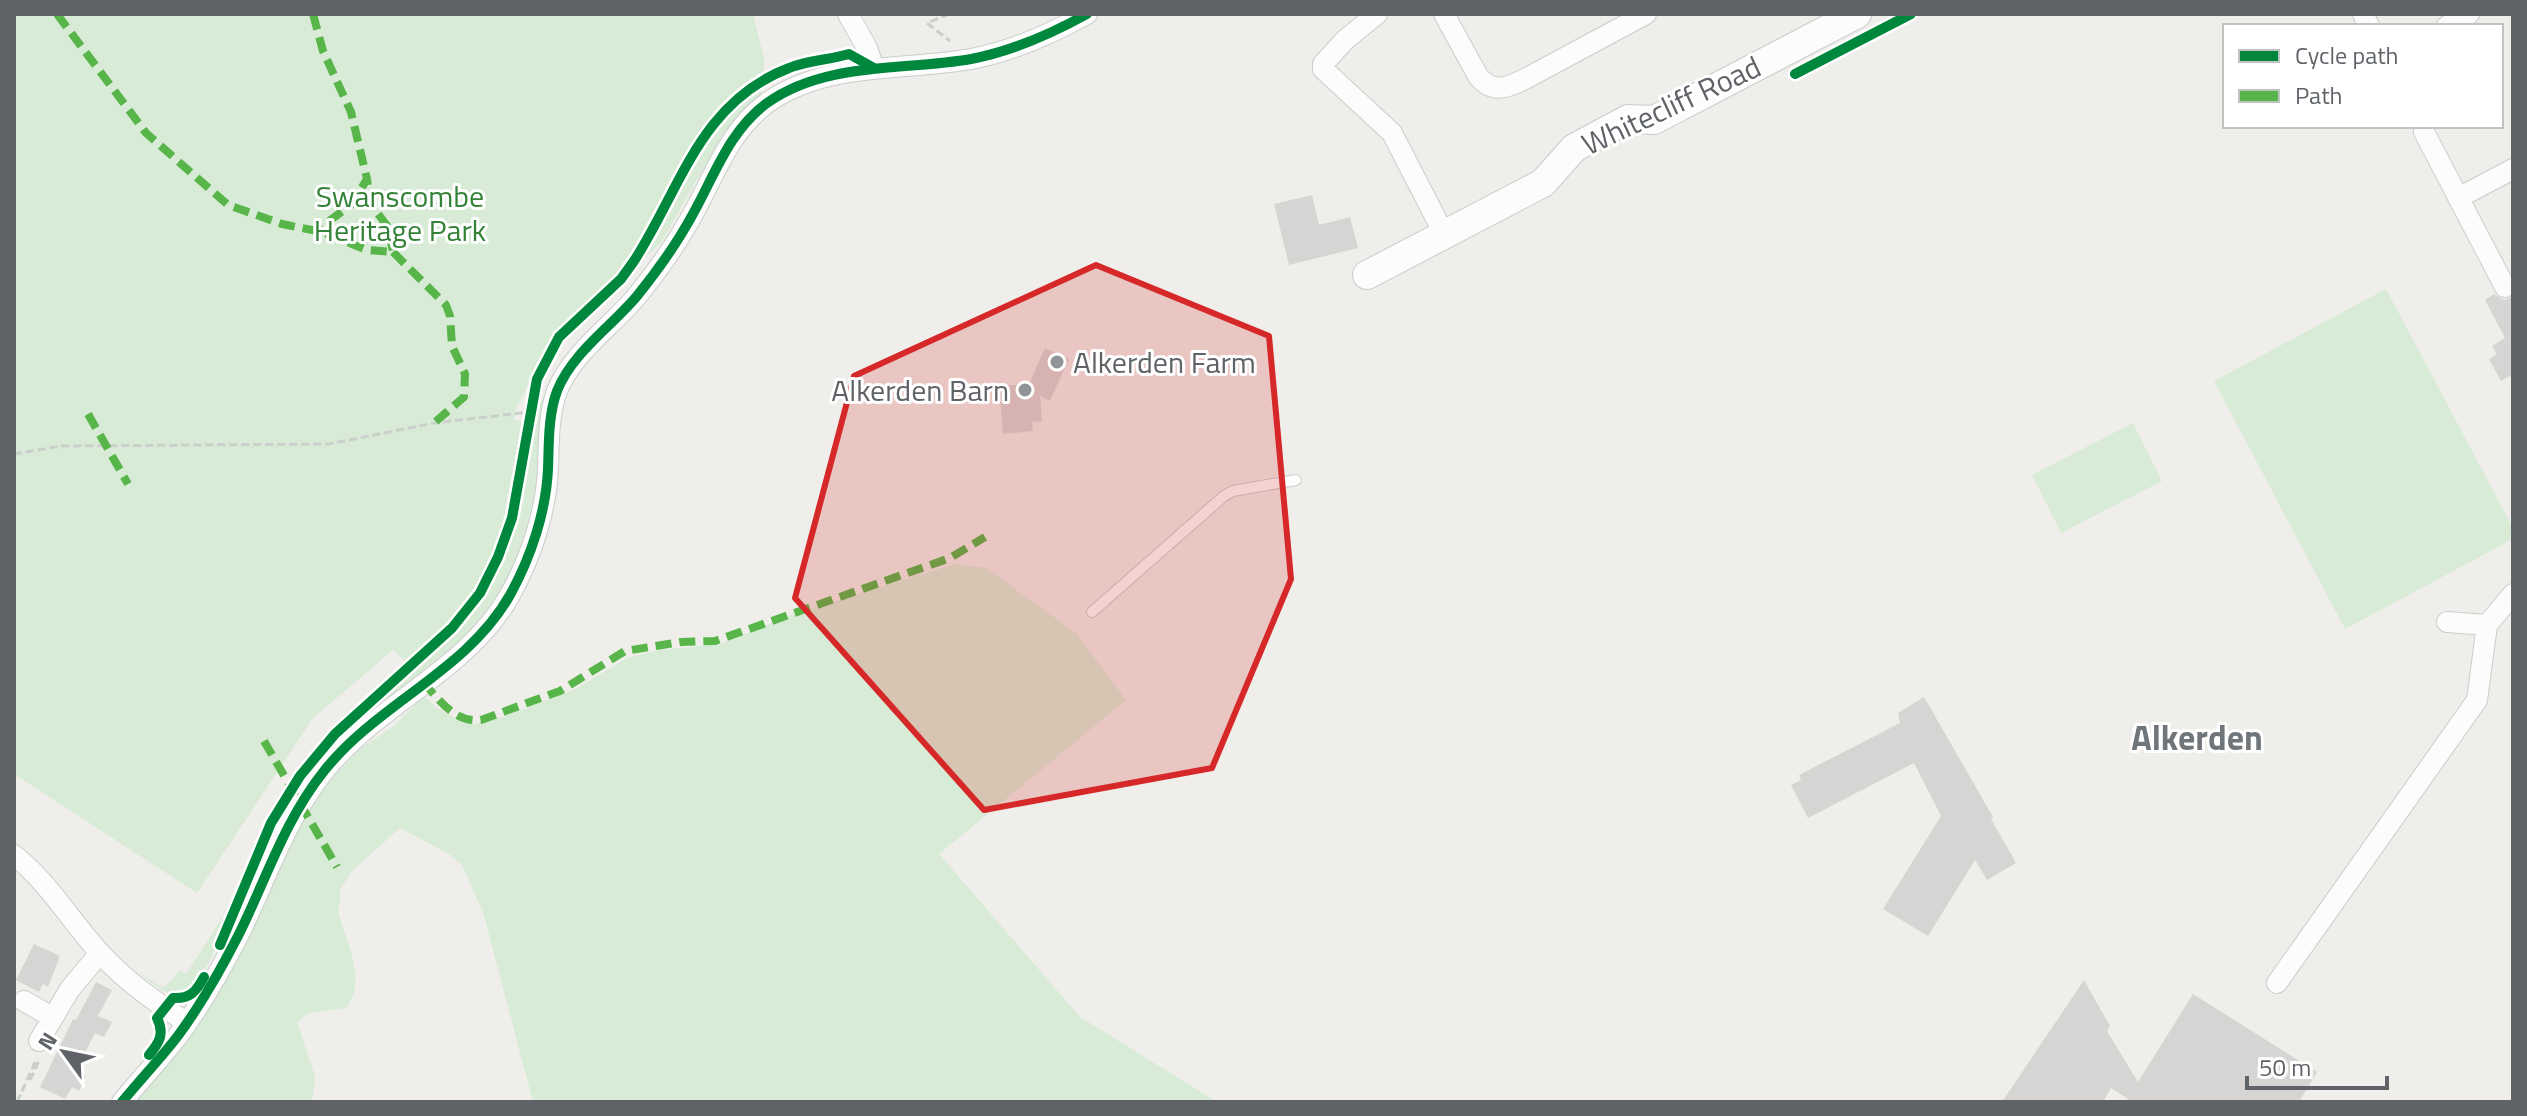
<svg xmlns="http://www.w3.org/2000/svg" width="2527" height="1116" font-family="'Titillium Web',sans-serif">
<rect width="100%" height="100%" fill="#efeeea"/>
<path fill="#d8ebd6" d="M14,14h739l11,44 -2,36 -59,75 -42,74 -100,88 -19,26 -26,52 -2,10 8,3 -20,104 -10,30 -21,39 -22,26 -114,107 -35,41 -36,62 -36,81 -4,20 -26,51c-17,29 -43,2 -61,-12l24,16 5,-1 14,-16 6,4 38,-59 40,-90 26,-45 35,-44 80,-75 -12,-11 -80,68 -116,175 -183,-119z
M2386,289l127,239v11l-168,90 -131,-248z
M544,398l-4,26 -1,50 -7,46 -23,58 -29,44 -20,20 -102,80 -39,41 -87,163v-8c26,-55 47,-112 86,-160 44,-54 104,-91 149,-142 50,-57 57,-140 68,-212z
M2133,423l29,58 -101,52 -29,-58z
M955,564l31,4 90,65 50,67 -187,154 141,163 137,85h-684l-50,-190 -21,-47 -13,-11 -49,-26 -47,42 -13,19c2,9 -3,16 -1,25 7,29 29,66 7,94l-38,5 -11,9 18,55 -3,25h-180l184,-306 41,-45 37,-25 30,-30 12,11 24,14 12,3 19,-3 83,-31 53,-32 32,-8 62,-6 70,-29z"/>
<path fill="#d6d5d3" d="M1312,195l7,30 31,-8 8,31 -69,17 -15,-61z
M2494,294l10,6 9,-3v84l-3,-5 -9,5 -12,-22 8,-5 -5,-8 13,-8 -20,-38z
M1045,348l24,11 -19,42 -10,-5 2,25 -10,1 1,9 -30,3 -4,-48 30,-2z
M1924,697l69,120 -2,2 25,44 -29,17 -12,-20 -47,76 -45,-27 58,-93 -27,-53 -106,55 -17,-33 10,-5 -2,-5 101,-52 -2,-10z
M34,944l26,12 -12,31 -5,-3 -4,8 -23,-12z
M2084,980l26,46 -3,5 31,51 55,-88 124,78 -18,30h-174l3,-3 -17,-11 -8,14h-101z
M96,982l16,8 -14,26 14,6 -8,15 -9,-4 -19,38 10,5 -7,15 -7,-4 -7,12 -25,-12 33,-68 3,1z"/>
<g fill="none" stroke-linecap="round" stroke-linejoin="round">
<defs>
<path id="lane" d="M1092,612l132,-116 9,-5 63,-11"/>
<path id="street" d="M848,14l19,34 7,20
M1377,14l-32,26 -22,24v5l69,64 52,101
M1444,14l34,62c14,18 29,12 47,3l121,-65
M2363,14l6,12
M2447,26l22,-12
M2424,132l81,155
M2458,198l55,-29
M2447,622l40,3 26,-31
M14,855c35,28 56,65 86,98 25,28 56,49 87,70
M2277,983l200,-283 10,-75
M24,1001l28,16
M39,1041l31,-52 30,-36
M122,1102c18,-22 38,-43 55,-65 24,-32 43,-66 61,-101 28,-56 46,-115 86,-165 54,-68 143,-100 186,-176 21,-38 36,-83 38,-126 1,-26 0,-53 9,-78 15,-38 54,-64 80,-95 21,-26 41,-54 57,-84 21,-38 36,-82 73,-109 59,-42 137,-32 204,-44 42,-8 80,-25 116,-45"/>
<path id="secondary" d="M1367,275l176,-92 31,-35 54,-29 26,1 203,-106"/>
</defs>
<use href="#lane" stroke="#cbcccc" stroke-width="12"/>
<use href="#street" stroke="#cbcccc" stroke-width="22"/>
<use href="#secondary" stroke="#cacacb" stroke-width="30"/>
<path stroke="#cacfcc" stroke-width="3" stroke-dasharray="8 4" stroke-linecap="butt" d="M949,14l-22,9 23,18
M14,454l47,-8 268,-2 105,-21 95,-11
M30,1080l10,-21
M17,1102l20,-44"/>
<use href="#lane" stroke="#fdfcfc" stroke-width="10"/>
<use href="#street" stroke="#fdfcfc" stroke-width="20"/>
<use href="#secondary" stroke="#fdfcfc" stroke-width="28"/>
<path stroke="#58b549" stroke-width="8" stroke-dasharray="16 8" stroke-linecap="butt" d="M57,14l89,119 82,72 54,19 40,8 45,18 26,2 -5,-25 -18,-24 -3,-24 -15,25 -36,27
M313,14l10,37 28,61 16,67
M393,252l53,53 4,11 2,30 13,28 -1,23 -30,26
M88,414l40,70
M423,682c16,18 32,41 58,38l79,-29 65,-40 56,-9 34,-1 235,-83 35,-21
M264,741l73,126"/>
<defs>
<path id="cycleway" d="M1795,74l116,-60
M220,945l51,-122 29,-47 35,-42 117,-106 28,-35 18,-36 14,-39 25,-139 22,-42 62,-58 13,-18c47,-73 66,-159 155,-193 19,-8 40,-8 60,-14l25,14
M149,1055c10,-12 16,-21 8,-37l16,-20c17,1 23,-6 31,-21
M122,1102c18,-22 38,-43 55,-65 24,-32 43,-66 61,-101 28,-56 46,-115 86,-165 54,-68 143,-100 186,-176 21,-38 36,-83 38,-126 1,-26 0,-53 9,-78 15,-38 54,-64 80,-95 21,-26 41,-54 57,-84 21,-38 36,-82 73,-109 59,-42 137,-32 204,-44 42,-8 80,-25 116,-45"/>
</defs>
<use href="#cycleway" stroke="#fff" stroke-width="15"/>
<use href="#cycleway" stroke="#00873e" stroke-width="10"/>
</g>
<path fill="#d62828" fill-opacity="0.2" stroke="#d62828" stroke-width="6" stroke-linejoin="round" d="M1096,265l173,71 22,243 -79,189 -228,42 -189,-212 59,-222z"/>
<g fill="#919496" stroke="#fff" stroke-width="3">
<circle cx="1057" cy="362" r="8"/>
<circle cx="1025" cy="390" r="8"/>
</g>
<g text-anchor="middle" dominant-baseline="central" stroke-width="6" stroke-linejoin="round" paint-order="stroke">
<g font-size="30" fill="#5f6368" stroke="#fff">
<text transform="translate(1671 105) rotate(-25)">Whitecliff Road</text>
</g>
<g font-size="30" fill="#348238" stroke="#fff">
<text x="400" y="196">Swanscombe<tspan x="400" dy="34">Heritage Park</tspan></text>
</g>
<g font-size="30" fill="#5f6368" stroke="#fff" text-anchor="start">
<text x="1073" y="362">Alkerden Farm</text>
<text x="1009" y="390" text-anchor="end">Alkerden Barn</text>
</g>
<g font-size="34" font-weight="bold" fill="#70757a" stroke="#fff">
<text x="2197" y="737">Alkerden</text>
</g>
</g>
<rect width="2527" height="1116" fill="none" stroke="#5f6368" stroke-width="32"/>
<rect x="2223" y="24" width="280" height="104" fill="#ffffff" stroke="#bfc1c3" stroke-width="2"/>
<rect x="2239" y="50" width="40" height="12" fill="#00873e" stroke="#bfc1c3" stroke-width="2"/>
<text x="2295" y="64" font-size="24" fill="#5f6368">Cycle path</text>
<rect x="2239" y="90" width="40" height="12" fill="#58b549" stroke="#bfc1c3" stroke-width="2"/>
<text x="2295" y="104" font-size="24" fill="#5f6368">Path</text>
<g transform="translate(64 1052) rotate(303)" stroke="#ffffff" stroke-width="6" paint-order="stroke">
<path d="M0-6L14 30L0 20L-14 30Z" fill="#5f6368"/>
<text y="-12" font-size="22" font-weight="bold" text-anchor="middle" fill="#5f6368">N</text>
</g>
<path d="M2247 1076v12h140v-12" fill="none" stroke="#5f6368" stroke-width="4"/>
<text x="2259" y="1076" font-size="24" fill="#5f6368" stroke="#ffffff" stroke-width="6" paint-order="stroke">50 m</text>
</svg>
